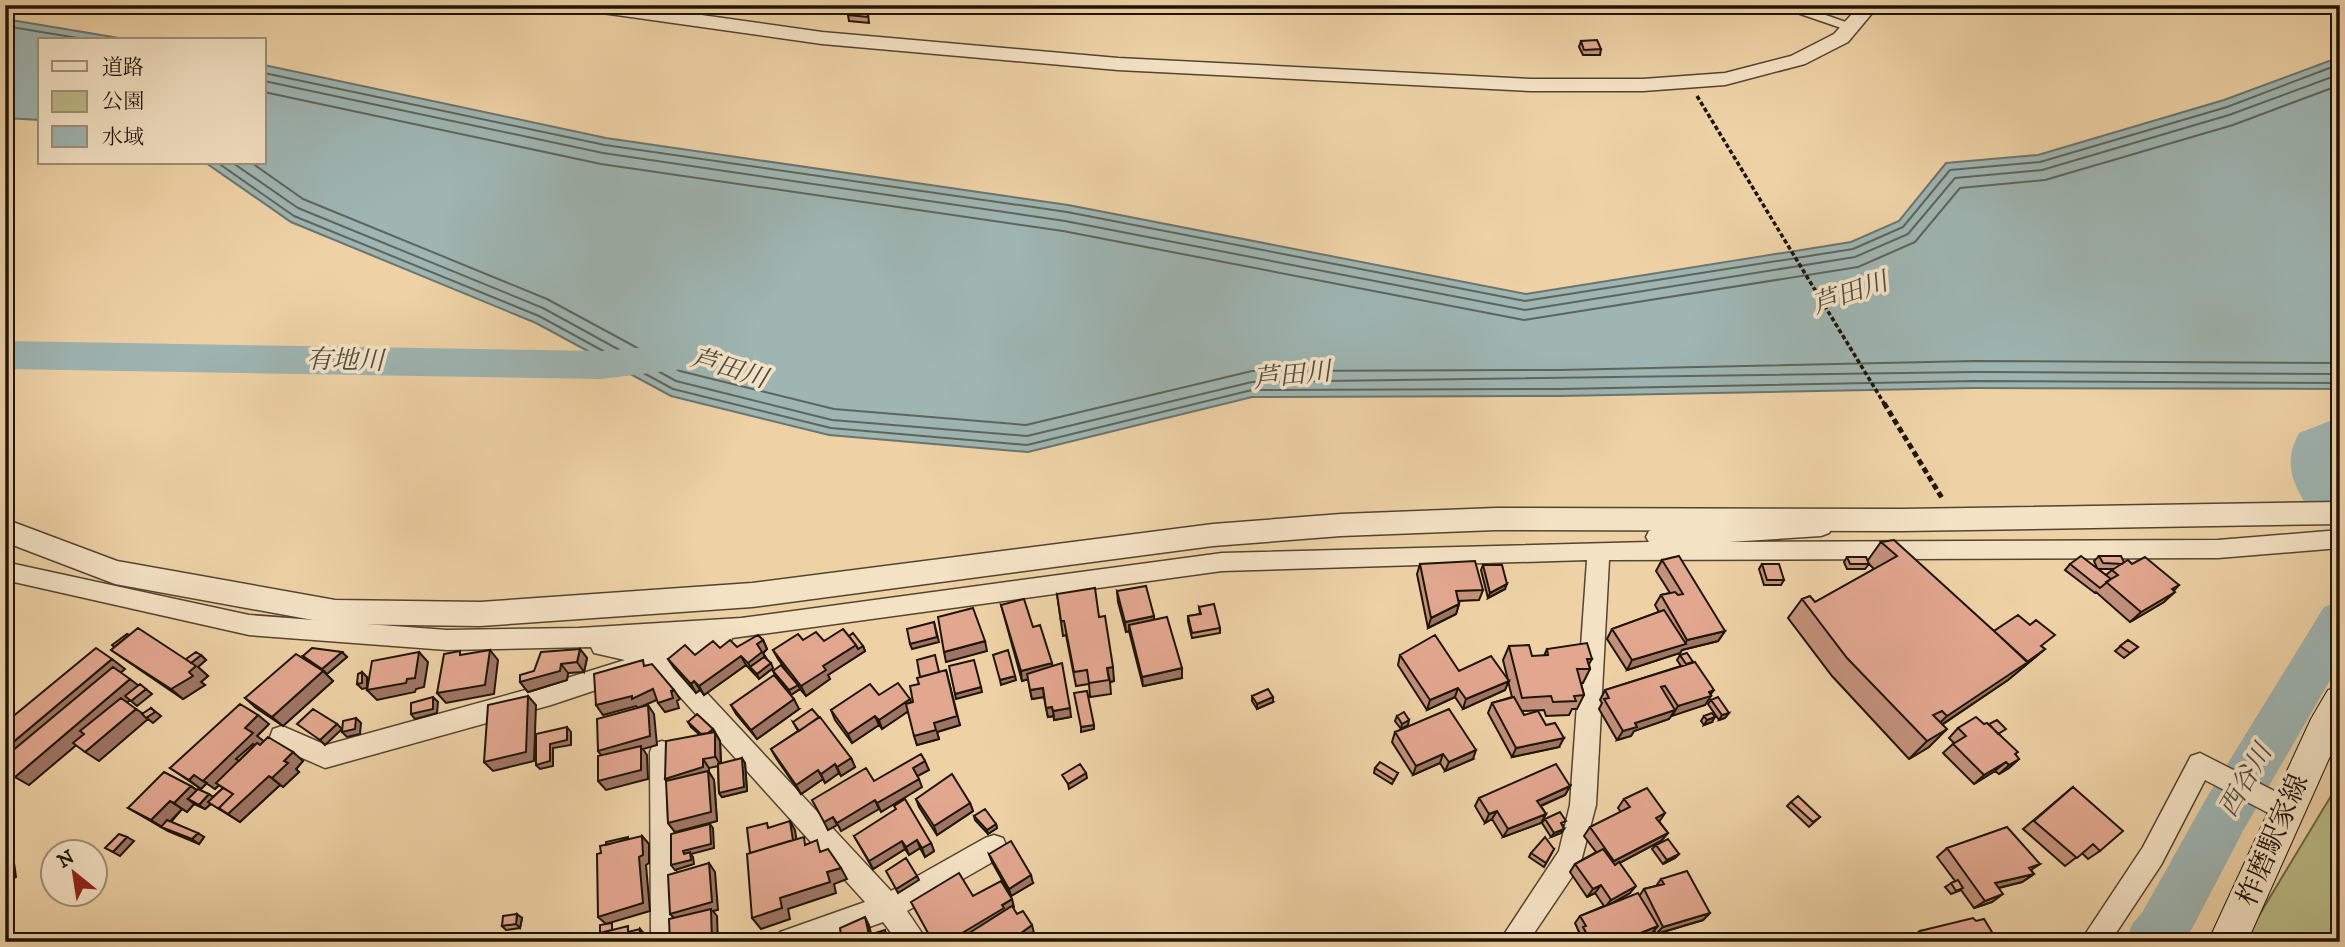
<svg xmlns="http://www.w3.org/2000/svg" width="2345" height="947" font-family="'IM FELL DW Pica','Noto Serif JP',serif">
<rect width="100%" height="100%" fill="#eed2a6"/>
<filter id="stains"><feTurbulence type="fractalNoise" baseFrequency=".00286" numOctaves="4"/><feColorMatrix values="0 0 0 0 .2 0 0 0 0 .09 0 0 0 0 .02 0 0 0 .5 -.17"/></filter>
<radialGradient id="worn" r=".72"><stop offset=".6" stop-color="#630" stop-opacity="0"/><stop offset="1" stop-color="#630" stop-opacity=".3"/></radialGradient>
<path fill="#babb86" stroke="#6c6846" stroke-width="2" d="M2340,781v161h-97z"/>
<path fill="#9eb5b2" stroke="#6b756e" stroke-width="2" d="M5,19l126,21h-91v80l-35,-2z
M2340,57v332l-366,-1 -414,8 -308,1 -224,55 -199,-17 -158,-39 -135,-73 -245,-101 -85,-59h58v-98l342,73 462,67 458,89 325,-52 48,-21 47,-58 92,-8 186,-55z"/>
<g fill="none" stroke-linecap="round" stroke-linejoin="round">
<path stroke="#5e655c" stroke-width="2" d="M5,26l85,14
M264,73l341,72 462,67 458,89 328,-52 50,-22 47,-57 90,-8 187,-55 113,-43
M264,81l339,72 462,68 460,89 330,-53 53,-23 47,-56 87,-8 187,-55 111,-41
M264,92l337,72 462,67 461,89 334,-53 57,-25 45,-54 85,-8 188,-55 107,-40
M218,163l76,53 245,100 134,73 158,39 196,17 225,-55 308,-1 414,-8 366,2
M233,163l65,45 245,100 133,73 156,39 195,16 225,-54 722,-10 366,2
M252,163l51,36 244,100 133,72 154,38 192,16 226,-54 308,-1 414,-9 366,2"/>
<path fill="#9eb5b2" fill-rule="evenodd" d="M5,341l596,10 68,-6 14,4 6,10 -6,10 -82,10 -596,-10z
M2340,417v33l-8,4 -1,15 9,25 -5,9 -15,5 -15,-5c-15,-25 -20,-44 -6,-70z
M2340,601v62l-97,168 -58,111h-60l8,-19 9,-10 65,-116 117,-190z"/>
<defs>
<path id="minor" d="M1774,5h23l63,22 -3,3h-10z
M1821,518l8,3 3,6 -3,6 -8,3 -92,6 489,-2 122,-10v18l-122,10 -609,2 -13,245 -16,60 -52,77h-29l60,-91 11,-46 17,-245 -365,11 -490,67 -3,8 -53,14 215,231 94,-53 9,-3 9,3 4,9 -4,9 -96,55 21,31h-30l-15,-20 -55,20h-51l3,-10 85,-30 -209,-232 -105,35 -226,63 -52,-23 -3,-8 3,-8 9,-3 44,19 225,-62 74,-23 -31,-7 -3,-6 -144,3 -198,-15 -244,-55v-18l244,53 198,15 132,-2 162,-10 481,-65 427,-11 -3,-5 3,-6 8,-3z
M662,741l9,3 3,8 3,190h-26l-1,-190 3,-8z
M2200,753l96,49 4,8 -4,8 -9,4 -9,-4 -73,-38 -44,85 -51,77h-30l63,-95 48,-91z"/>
<path id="tertiary" d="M579,5h51l192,27 296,26 413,21h112l82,-6 66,-17 43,-22 26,-29h19l-31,37 -43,22 -80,21 -82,6h-112l-413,-21 -296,-26 -234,-33z
M2340,502v22l-438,7 -406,-1 -155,6 -128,10 -461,61 -272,19 -145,-2 -220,-40 -110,-42v-23l112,42 218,39 145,2 272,-19 461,-59 128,-10 155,-6 406,1z"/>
<path id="secondary" d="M2340,686v48l-93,208h-39l103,-223 17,-29z"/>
</defs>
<use href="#minor" stroke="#53442f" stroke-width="3"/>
<use href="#tertiary" stroke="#53442f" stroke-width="3"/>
<use href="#secondary" stroke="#1f1507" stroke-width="2"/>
<path stroke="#1f1507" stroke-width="3.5" stroke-dasharray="4.5 2.5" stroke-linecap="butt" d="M1697,96l188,309"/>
<path stroke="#1f1507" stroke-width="5" stroke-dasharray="6 3.5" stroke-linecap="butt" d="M1884,403l58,95"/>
<use href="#minor" fill="#f4e2c5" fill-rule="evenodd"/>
<use href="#tertiary" fill="#f4e2c5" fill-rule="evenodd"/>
<use href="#secondary" fill="#f4e2c5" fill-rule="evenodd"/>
</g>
<path fill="#c2907b" stroke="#1f1507" stroke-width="2" fill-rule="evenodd" d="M867,5l2,18 -20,-2 -1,-6z
M1581,41l20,8 -1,6h-17l-4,-8z
M1881,542l113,89 48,16 3,2 -37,31 -66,45 -13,22 -20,12 -77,-83 -44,-58 14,-19 13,3 59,-33 -5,-5 -4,5h-18l-3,-7 3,-5 21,3z
M2099,556l33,8 47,21 -15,17 -34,20 -34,-30 -1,1 -30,-23 5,-6 27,4 -3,-7zM2098,569h15l-7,6z
M1662,560l63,71 -7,10 -36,9 -2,3 -53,17 -20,-31 5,-10 47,-17 -4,-7 6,-10 9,-2 -14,-22z
M1420,564l63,26 -4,10 -21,1 1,3 -3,10 -28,14 -11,-54z
M1762,564l22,16 -3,5h-17l-5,-16z
M1483,565l22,24 -17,9 -7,-28z
M1117,591l37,29 28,58 -39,8 -14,-55 -3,1 -8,-30z
M1057,594l42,23 15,64 -4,1 1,12 -21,3 -1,-13 -13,2 -10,-51 -3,1z
M1001,605l32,22 19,39 19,51 -17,3v-4l-6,1 -4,-20 -12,2 -4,-20 -6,2z
M1199,607l21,21v5l-28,5 -4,-17v-5l12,-2z
M849,636l14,10 2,5 -37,24 2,4 -24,17 -7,-8 1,1 -9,6 -16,-20 -2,-4 15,2 -10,-14 -5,-9 30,-10 21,1z
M763,640l4,9 -4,4 10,15 -14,11 -13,-14 -42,30 -4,-5 -4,3 -22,-25 -6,-9 27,-4 25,-7 17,-1z
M2128,640l10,7 -14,11 -9,-7z
M1509,646l23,10h12l3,-7 45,10 -3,5 1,5 -7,14h-2l3,12 -7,14h-5l-3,6 -23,1 -2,-6 -22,1 2,4 35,32 -47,10 -24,-44 4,-10 20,-6 -4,-16 -3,9 -42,19 -8,-12 -28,13 -29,-45 2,-10 59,16 49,9 -5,-20z
M580,649l7,9 -3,14 -16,1 -1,7 -39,12 -8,-10 14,-11z
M111,650l76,11 14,-6 5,5 -8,7 10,9 -7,6 4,3 -22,14 -59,-40z
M342,652l5,5 -20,17 -19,-13 -5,-5z
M1680,655l31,39 -6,11 -33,10 -3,4 -35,12 -3,5 -14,4 -18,-31 3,-6 -2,-3 5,-10 76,-24 -4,-6z
M323,671l10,10 -50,45 -27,-18 -11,-10z
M939,672l21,53 -23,7 2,7 -22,6 -9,-34 -26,18 -3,-4 -27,18 -17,-23 -4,-10 48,-15 32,8 2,-1 6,-18z
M1252,696l21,6 -16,7 -5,-8z
M1711,700l18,13 -4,5 -6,2 -11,-16z
M731,705l68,4 -42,30 -21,-25z
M1397,716l11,9 -7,4 -6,-8z
M1704,716l8,6 -8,3 -3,-4z
M688,722l25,7 7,12 1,22h24l2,28 -25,6 -3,-4 -1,-27 -9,2v4l5,8 3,41 -42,11 -7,-9 -1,-42 33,-46 -9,-8z
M793,722l58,36 4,9 -14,9 -2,-3 -14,10 -2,-4 -22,15 -25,-36 -5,-9 27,-18z
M269,724l-12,12 6,6 40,19 -7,8 3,3 -16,15 -3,-2 -40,37 -29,-18 -6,5 -11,-5 -7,8 -5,-3 -11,13 33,15 -5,7 -31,-13 -40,-23 63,-22 6,4 16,7 10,-9 -4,-3 -4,4 -8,-6 -6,6 -31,-21z
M1958,728l41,6 20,25 -10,9 -10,6 -4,-3 -21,13 -31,-31 11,-10 -5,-5z
M1395,732l78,27 -28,12 -5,-8 -27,12 -21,-33z
M2340,750v16l-8,-4 2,-8z
M1375,768l23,5 -6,11 -18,-11z
M1570,786l-5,9 -24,11 5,8 -5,9 -38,14 -11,-18 -7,4 -10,-17 4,-8z
M2073,787l27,64 -12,8 -6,-6 -17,13 -42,-37z
M916,799l54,4 3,8 -36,24 -18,-28z
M1624,799l41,14 -6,8 9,12 -7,8 -42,22 11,30 -17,10 27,-8 4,-6 12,-3 5,-7 49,34 -7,7 -47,14 -2,-4 -2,3 -22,9h-49l-4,-7 2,-3 -4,-9 5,-7 24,-10 -9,-13 -8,4 -17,-25 5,-8 21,-12 -12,-16 6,-9 31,-15 -3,-4z
M1791,802l29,15 -11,10 -22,-21z
M974,816l22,8 1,4 -9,6 -13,-14z
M1545,819l18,6 -1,1 2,3 -3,4 -10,4 -9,-14z
M854,836l77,7 3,8 -9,6 -5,-9 -11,7 -4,-6 -32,20z
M1656,845l23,9 -4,4 -12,6 -11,-15z
M1947,848l93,16 -9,6 3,4 -12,8 -23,6 -7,14 -18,6 -13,-18 -10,4 -6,-7 10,-6 -18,-24z
M1554,849l-10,18 -15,-10 2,-4z
M989,854l44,29 -22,13 -19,-34z
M522,918l-2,10 -14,2 -4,-4z
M1976,921l22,21h-92l14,-11z"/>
<path fill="#9e7564" stroke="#1f1507" stroke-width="2" d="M836,5h11v4l-23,4 -2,-5z
M872,5h24l1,1 -25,3z
M1507,584l-2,5 -17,9 2,-5z
M2175,592l-11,10 -34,20 11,-10z
M1459,604l-3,10 -28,14 3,-10z
M1154,616v10l-25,-1v6l-3,1 -1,-10z
M934,622l5,20 -27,7 -2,-5z
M1725,631l-7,10 -36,9 -2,3 -53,17 5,-10 53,-16 2,-4z
M763,640l4,9 -4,4 4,8 -17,6 3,5 -5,-9 9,-19z
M985,641l2,10 -41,11 -2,-10z
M856,645l7,1 2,5 -37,24 2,4 -24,17 -5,-10 22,-20z
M580,649l7,9 -3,14 -7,-10z
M2045,649l-37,31 -79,53 18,-17z
M490,650l8,10 -4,34 -48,9 -9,-10z
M342,652l5,5 -20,17 -5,-5z
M419,652l9,10 -4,25 -8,2 -1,3 -38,8 -10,-10z
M201,655l5,5 -8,7 10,9 -7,6 4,3 -22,14 -12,-10 18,-17 2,-9z
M741,656l5,9 -42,30 -5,-9z
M112,659l13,10 -111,93 -9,-5v-8z
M771,663l2,5 -14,11 -2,-5z
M1052,663l1,9 -31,9 -1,-10z
M561,664l7,9 -1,7 -39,12 -8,-10z
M1113,667l1,14 -4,1 -3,-14z
M1182,668v10l-39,8 -1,-9z
M946,670l14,55 -23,7 2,7 -22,6 -3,-9 20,-13z
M323,671l10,10 -50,45 -11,-9z
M362,672l5,5v11l-5,1 -5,-5z
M1015,676l1,4 -15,5 -1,-5z
M130,679l13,10 -114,96 -14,-8z
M694,681l6,9 -4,3 -5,-9z
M1509,681l-4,9 -42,19 3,-10z
M798,685l2,4 -9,6 -2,-5z
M981,687l1,5 -26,7 -1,-5z
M1043,688l1,9 -12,2 -2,-9z
M1458,688l-3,9 -28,13 3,-10z
M146,689l6,5 -15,12 -6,-5z
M653,689l6,10 -21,9 -2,-2 -33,9 -7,-10z
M674,690l6,9 -3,2 2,7 -14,4 -7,-9z
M1714,690l-5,6h2l-6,9 -33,11 6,-10z
M528,696l8,9 -2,56 -41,10 -9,-9z
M433,697l5,5 -1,11 -22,6 -4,-5z
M1273,697v5l-16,7v-5z
M794,699l5,10 -42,30 -6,-9z
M910,699l3,9 -31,21 -3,-9z
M648,705l6,9 3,31 -14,4 4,6 1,24 -42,11 -8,-9 7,-21 -7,-9z
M1052,707l2,9 -6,1 -2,-9z
M151,708l10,8 -8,7 -5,-4 -49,42 -14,-9 51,-43 12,8z
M1070,708l1,9 -17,3 -1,-9z
M1675,710l-6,9 -35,12 -3,5 -14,4 6,-9 12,-8z
M1729,713l-4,5 -6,2 3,-5z
M258,715l11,9 -12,12 8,6 -50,47 -12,-8 42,-53z
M875,716l4,9 -27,18 -4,-9z
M1715,717l-3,5 -8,3 3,-5z
M356,718l5,5 -1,11 -13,3 -5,-5z
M1409,720l-1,5 -7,4 1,-5z
M337,724l5,5 -17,16 -5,-5z
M1094,725v4l-13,3v-5z
M567,727l4,5v13l-18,3v18l-13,3 -4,-4 14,-21z
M713,729l7,12 1,25 -17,-29z
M1947,729l-18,18 -20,12 18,-18z
M1564,738l-5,9 -47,10 4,-9z
M1476,750l-3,9 -28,12 4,-9z
M293,752l10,9 -7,8 3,3 -16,15 -11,-9 12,-17z
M1443,754l-3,9 -27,12 3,-9z
M742,758l3,5 2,28 -25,6 -3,-4z
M851,758l4,9 -14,9 -4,-9z
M703,759l6,9v4l5,8 3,41 -42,11 -7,-9 4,-35 -7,-9z
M2019,759l-10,9 -10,6 10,-9z
M925,761l4,9 -13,7 -3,-9z
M2006,762l-11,9 -21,13 10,-9z
M835,764l4,9 -14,10 -4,-9z
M818,770l5,9 -22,15 -5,-9z
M1086,773l1,5 -18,11 -1,-5z
M194,775l13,8 -6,6 -12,-9z
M269,776l11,9 -40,37 -15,-10z
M919,779l3,8 -41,25 -4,-9z
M191,786l12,9 -15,4 6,5 -7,8 -13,-9z
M1570,786l-5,9 -32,14 4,-8z
M209,794l7,5 -11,10 -6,-4z
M875,800l4,9 -38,22 -4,-8z
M170,801l12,8 -18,19 -13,-8z
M970,803l3,8 -36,24 -3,-9z
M1497,811l-5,8 -7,4 4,-9z
M1665,813l-6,9 -3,-4z
M1546,814l-5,9 -38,14 5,-8z
M833,817l4,8 -9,5 -4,-8z
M790,821l5,9 3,19 -43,12z
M710,824l3,4 1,20 -23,6 2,3 1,7 -19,6 -4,-5 13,-11 -1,-3z
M996,824l1,4 -9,6 -1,-4z
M1564,829l-3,4 -10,4 3,-4z
M198,833l6,4 -5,7 -7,-5z
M1668,833l-7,8 -53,28 6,-8z
M642,836l7,8v19l-3,2 4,46 -44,13 -8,-7 41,-60z
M127,837l7,4 -14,15 -7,-4z
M917,840l3,8 -11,7 -3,-8z
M902,841l3,8 -32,20 -4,-8z
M931,843l3,8 -9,6 -3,-9z
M5,846l7,3 4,28 -11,6z
M1679,854l-4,4 -12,6 4,-4z
M709,863l6,9 3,38 -5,1 4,5 1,26h-6l-35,-21 -7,-7z
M841,868l6,11 -13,5 2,9 -48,16 2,10 -29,10 -9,-11 28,-20 47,-26z
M2034,874l-12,8 -37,9 10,-8z
M1031,875l2,8 -22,13 -2,-7z
M917,876l2,4 -21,13 -2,-4z
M1601,885l-6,8 -8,4 6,-8z
M1636,886l-6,7 -25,14 6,-7z
M2003,894l-11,8 -18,6 11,-7z
M1012,899l2,8 -9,6 1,3 -43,26h-16z
M1710,913l-7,7 -47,14 7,-7z
M517,914l5,4 -2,10 -4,-4z
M865,917l4,8 4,17 -4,-7z
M1032,925l2,8 -13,9h-12z
M1658,926l-6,7 -22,9h-12z
M640,929l7,8v5h-7z"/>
<path fill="#e2a78f" stroke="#1f1507" stroke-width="2" d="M822,5h14l-14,3z
M849,5h18l1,12 -20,-2z
M1597,40l4,9 -17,1 -3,-9z
M1894,540l134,122 -81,54 -5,-5 -9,4 14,14 -20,12 -80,-83 -45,-59 8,-3 5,6 82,-46 -16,-14z
M1679,556l46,75 -38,9 -26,-45 14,-3 3,3 5,-1 -21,-34z
M2081,556l30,23 -11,9 -30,-24z
M2099,556h22l3,6 -2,2 -19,-1z
M1847,557h19l3,7h-19z
M2145,557l34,28 -7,4 3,3 -34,20 -35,-30 12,-7 -6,-5 16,-10 4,4z
M1475,561l8,29 -27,1 3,13 -28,14 -11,-54z
M1762,564h17l5,16h-17z
M1483,565h19l5,19 -17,9z
M1146,586l8,30 -29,6 -8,-31z
M1095,588l4,29 6,-1 8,51 -6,1 2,12 -20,3 -2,-13 -13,2 -10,-51h-3l-4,-27z
M1024,599l9,28 7,-2 12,38 -31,8 -20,-66z
M1214,604l6,24 -28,5 -4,-17 13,-2 -2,-7z
M973,608l12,33 -41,11 -6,-35z
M1664,610l22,34 -54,16 -20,-31z
M2018,615l12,10 6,-5 19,15 -14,11 4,3 -18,13 -33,-31z
M1167,617l15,51 -40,9 -13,-52z
M934,622l3,15 -27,7 -3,-15z
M138,628l58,38 -7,6 4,4 -22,13 -60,-39z
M843,629l13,16 -33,21 3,4 -25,16 -28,-36 25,-16 5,6 13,-8 8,9z
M853,633l10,13 -5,3 -2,-4 -7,-9z
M127,634l2,1 -15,12 -2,-2z
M758,635l5,5 -6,4 5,8 -14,11 -7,-7 -42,30 -5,-5 -3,3 -23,-25 17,-14 10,10 18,-14 7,7 10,-8 7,7z
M1435,635l24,36 32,-15 18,25 -43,18 -8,-11 -28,12 -30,-45z
M2128,640l10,7 -8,6 -10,-7z
M1587,643l5,16h-5l3,10h-13l7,26 -10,1 2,5 -23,1 -2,-6 -29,2 -13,-52 20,-1 3,11 16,-1 -1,-6z
M96,648l16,11 -107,90v-26z
M312,648l30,4 -20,17 -19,-13z
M580,649l-3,13 -16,2 -1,7 -40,11v-7l14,-4 7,-19z
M490,650l-5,35 -48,8 7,-39 16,-3v4z
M1008,650l7,26 -15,4 -7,-25z
M196,652l5,3 -10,8 -5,-4z
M419,652l-4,26 -8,1 -1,4 -39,7 5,-29z
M1687,653l6,9 -7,2 -6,-9z
M296,654l27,17 -51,46 -27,-19z
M935,655l4,17 -19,5 -3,-17z
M764,657l7,6 -14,11 -7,-7z
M643,660l1,6 8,-2 22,26 -3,1 2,7 -15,5 -5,-14 -21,10v-3l-36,9 -2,-31z
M974,660l7,27 -26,7 -6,-28z
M1695,662l19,28 -5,2 2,4 -33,10 -13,-20 -4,1 14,23 -40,13 2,4 -14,4 -19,-32 5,-1 -4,-8z
M1062,663l8,45 -17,3 -1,-4 -6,1 -3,-20 -13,2 -3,-16z
M781,665l17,20 -9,5 -16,-19z
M113,667l17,12 -115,98 -10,-8v-12z
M946,670l11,46 -23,7 2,7 -22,6 -8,-32 7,-2 -3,-16 9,-2 -2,-6z
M362,672v11l-5,1 1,-10z
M774,675l20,24 -43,31 -20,-25z
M898,683l12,16 -31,21 -4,-4 -27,18 -17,-24 39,-26 9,11z
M140,684l6,5 -15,12 -6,-5z
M1268,689l5,8 -16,7 -5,-8z
M1087,691l7,34 -13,2 -7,-34z
M528,696l-2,56 -42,10 4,-57z
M433,697v12l-22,5v-11z
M1514,697l10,18 14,-4 8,14 9,-2 9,15 -48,10 -24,-45z
M1718,697l11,16 -7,2 -11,-15z
M121,698l15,11 -51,43 -12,-9 11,-9 -4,-3z
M240,704l18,11 -13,13 8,5 -50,48 -9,-6 -5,5 -19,-12z
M648,705l2,31 -52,15 -1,-32z
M151,708l4,4 -9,6 -4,-4z
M313,709l24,15 -17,16 -23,-16z
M812,709l7,8 -20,14 -6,-9z
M1449,709l27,41 -27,12 -6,-8 -27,12 -21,-34z
M1404,712l5,8 -7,4 -5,-8z
M1712,713l3,4 -8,3 -3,-4z
M697,714l16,15 -5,4 -7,1 -13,-12z
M820,717l31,41 -14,9 -2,-3 -14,10 -3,-4 -22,15 -25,-36z
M1976,717l8,7 3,-1 31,29 -3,2 4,5 -10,6 -3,-3 -22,13 -31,-31 13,-8 -8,-8z
M356,718l-1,11 -13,3 1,-11z
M1997,720l9,9 -8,5 -9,-10z
M567,727v13l-17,4v17l-14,4v-31z
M715,732v25l-12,2v8l-38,12 1,-38z
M268,737l25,15 -9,9 4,2 -16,15 -3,-2 -41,38 -9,-6 14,-14 -17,-11 41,-40 3,2z
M253,744l2,1 -16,16 -3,-2z
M641,746v24l-43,11v-25z
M921,754l4,7 -12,7 6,11 -42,24 -2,-3 -38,23 -4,-6 -9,5 -12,-22 54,-32 8,13z
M742,758l2,29 -25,6 -1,-29z
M1380,762l18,11 -4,7 -19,-12z
M1080,764l6,9 -18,11 -6,-9z
M1556,764l14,22 -33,15 9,13 -38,15 -11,-18 -8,3 -10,-16z
M708,771l3,41 -43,11 -2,-42z
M164,772l27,14 -17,17 -4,-2 -19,19 -23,-12z
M952,774l18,29 -36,23 -18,-27z
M2073,787l50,44 -23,20 -7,-7 -16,14 -43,-37z
M223,788l10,6 -14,14 5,4 -16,-10z
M1647,788l18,25 -9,5 12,15 -54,28 -24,-34 40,-20 -6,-8z
M198,789l11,5 -10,11 -11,-6z
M1798,796l22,21 -7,5 -22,-20z
M905,799l26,44 -9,5 -5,-8 -11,7 -4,-6 -33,20 -15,-25 42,-27 -2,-3z
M985,809l11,15 -9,6 -13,-14z
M1560,812l6,9 -5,2 3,6 -10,4 -9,-14z
M167,820l31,13 -6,6 -31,-12z
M790,821l3,19 -43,13 -3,-25 20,-5 1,5z
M710,824l1,20 -28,7 1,3 6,-2 1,8 -20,5v-31z
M2007,827l33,37 -11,4 5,6 -39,9 8,11 -18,7 -38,-53z
M119,834l8,3 -14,15 -8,-4z
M642,836l1,19 -4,2 4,46 -45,14 -1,-63 4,-1 -1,-7z
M628,837v2l-22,6v-3z
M804,837l1,8 12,-5 3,12 8,-3 13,19 -14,4 3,10 -50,16 2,10 -30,10 -5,-64z
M1545,837l9,12 -8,14 -15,-10z
M1668,839l11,15 -12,6 -11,-15z
M1011,841l20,34 -22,14 -20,-35z
M1603,849l12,16 4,-3 17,24 -25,14 -10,-15 -8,4 -18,-25z
M906,858l11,18 -21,13 -10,-18z
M709,863l3,39 -42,12 -2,-39z
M1687,871l23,42 -47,14 -19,-38 20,-5 -3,-5z
M959,873l14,23 28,-15 11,18 -10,6 2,3 -57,34h-14l-22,-40z
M1958,880l5,8 -7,3 -5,-8z
M1638,893l20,33 -40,16h-27l-8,-15 3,-1 -6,-10z
M1012,906l5,8 6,-3 9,14 -23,17h-43l-3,-5z
M711,909l1,33h-42l-1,-23z
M517,914l-1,10 -14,2 1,-10z
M865,917l4,18 16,-5 2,7 9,-3 5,8h-59l-2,-14z
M1973,918l3,3 8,-2 14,23h-72l-6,-11z
M612,923v7l-12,3v-8z
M628,926v6l12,-3v13h-45l1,-8z
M1730,938l2,4h-15z"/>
<g text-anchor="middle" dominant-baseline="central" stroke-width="7" stroke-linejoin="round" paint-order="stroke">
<g font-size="26" font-style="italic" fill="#4b4d43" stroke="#f4e2c5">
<text transform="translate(1850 294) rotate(-19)">芦田川</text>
<text transform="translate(345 361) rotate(1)">有地川</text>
<text transform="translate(729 369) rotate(17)">芦田川</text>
<text transform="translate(1292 376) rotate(-6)">芦田川</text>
<text transform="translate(2246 781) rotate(-60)">西谷川</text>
</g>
<g font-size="28" fill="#1f1507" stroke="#f4e2c5">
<text transform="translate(2273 840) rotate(-67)">柞磨駅家線</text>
</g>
</g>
<rect width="2345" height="947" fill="none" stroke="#eed2a6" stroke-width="28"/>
<rect x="7" y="7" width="2331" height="933" fill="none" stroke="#1f1507" stroke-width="3.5"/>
<rect x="14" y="14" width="2317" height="919" fill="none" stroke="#1f1507" stroke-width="2"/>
<rect x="38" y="38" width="228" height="126" fill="#f4e2c5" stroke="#9f9079" stroke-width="2"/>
<rect x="52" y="61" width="35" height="10" fill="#f4e2c5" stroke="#9f9079" stroke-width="2"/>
<text x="102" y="74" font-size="21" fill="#1f1507">道路</text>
<rect x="52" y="91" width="35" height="21" fill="#babb86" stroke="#9f9079" stroke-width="2"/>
<text x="102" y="108" font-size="21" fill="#1f1507">公園</text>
<rect x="52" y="126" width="35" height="21" fill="#9eb5b2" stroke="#9f9079" stroke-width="2"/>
<text x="102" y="144" font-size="21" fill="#1f1507">水域</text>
<g transform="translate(74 873) rotate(330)"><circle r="33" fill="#f4e2c5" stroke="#9f9079" stroke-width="2"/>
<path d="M0-5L12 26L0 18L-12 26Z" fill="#8f2418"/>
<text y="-10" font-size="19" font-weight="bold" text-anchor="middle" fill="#1f1507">N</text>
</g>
<rect width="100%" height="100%" filter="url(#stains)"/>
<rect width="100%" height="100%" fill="url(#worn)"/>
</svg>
